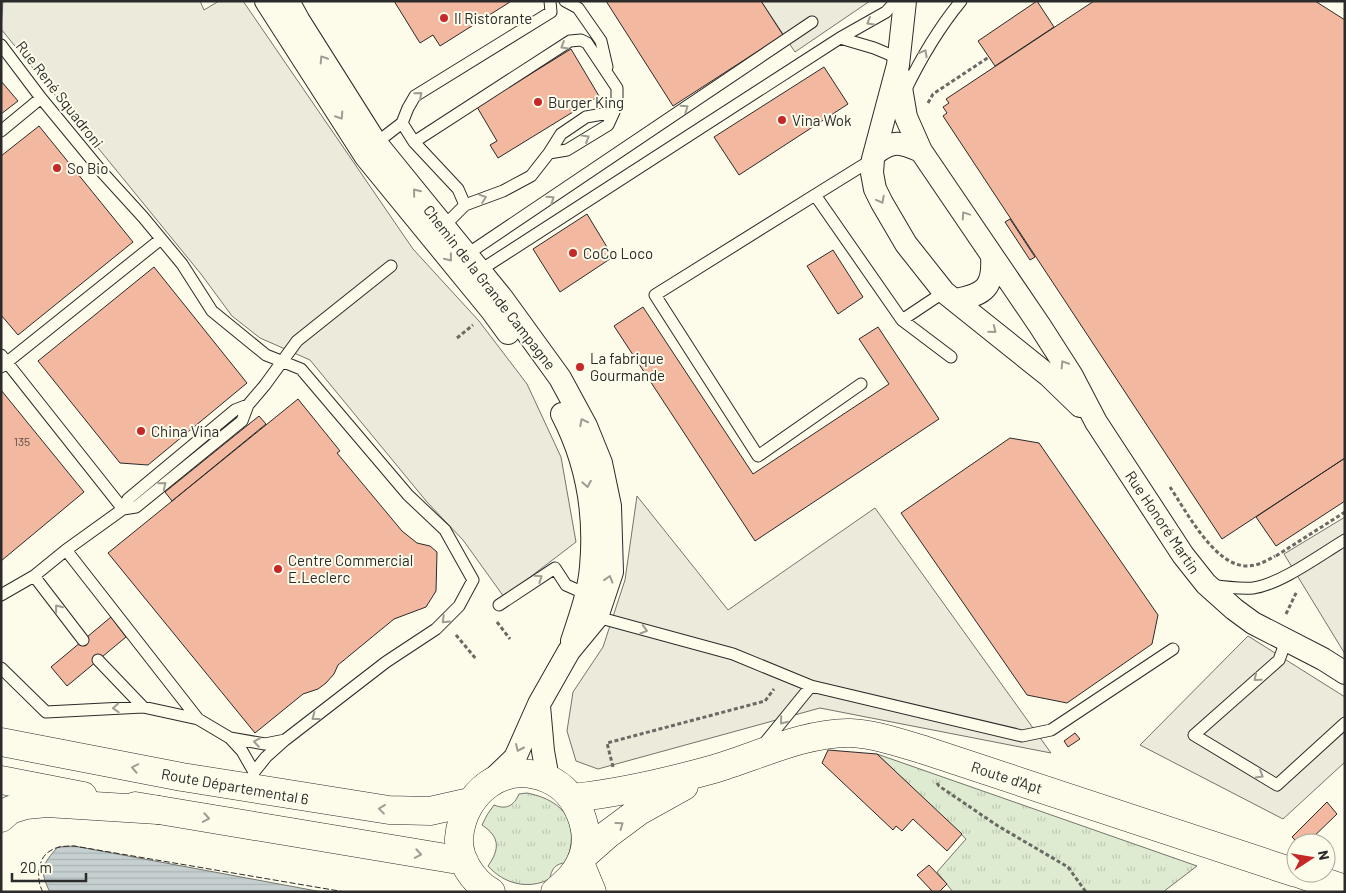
<svg xmlns="http://www.w3.org/2000/svg" width="1346" height="893" font-family="Barlow,sans-serif">
<defs>
<pattern id="grass-tufts" width="24" height="20" patternUnits="userSpaceOnUse" patternTransform="scale(1.25)"><rect width="24" height="20" fill="#deebd1"/><path d="M3 7l-1-3M5 7V3M7 7l1-3M15 17l-1-3M17 17v-4M19 17l1-3" fill="none" stroke="#bfcab4"/></pattern>
<pattern id="water-rules" width="6" height="5" patternUnits="userSpaceOnUse" patternTransform="scale(1.25)"><rect width="6" height="5" fill="#c7d0d0"/><path d="M0 2.5h6" fill="none" stroke="#abb3b3"/></pattern>
</defs>
<rect width="100%" height="100%" fill="#fdfbea"/>
<path fill="url(#grass-tufts)" stroke="#74746e" d="M877,754l320,112 -34,26h-210l-16,-20 29,-33z
M527,793c40,8 53,32 39,70 -10,0 -15,6 -16,16 -22,11 -46,5 -62,-13 12,-17 12,-29 -6,-41l5,-10 7,-10c12,5 20,1 25,-11z"/>
<path fill="#eceadb" stroke="#74746e" d="M3,1h197l4,9 15,-9h24l170,248 66,72 48,63 34,73 15,85 -72,55 -41,-57 -36,-38 -117,-142 -50,-22 -28,-22 -31,-42 -200,-245z
M761,1h109l-75,51z
M637,496l91,114 147,-102 176,245 -231,-45 -222,61 -22,-8 -9,-30 6,-39 30,-45 22,-67z
M1345,517v137l-61,-100z
M1248,636l97,61v65l-62,57 -143,-74z"/>
<path fill="url(#water-rules)" stroke="#74746e" d="M74,846l248,46h-272c-11,-21 -8,-28 8,-45z"/>
<path fill="#f2b8a0" stroke="#2b2b2b" d="M394,1h116v1l-70,44 -7,-11 -13,8z
M606,1h155l22,34 -110,71z
M1037,1l17,26 -59,39 -17,-25z
M1094,1h221l30,19v438l-123,81 -279,-423 4,-3 -4,-6 6,-4 -3,-4z
M571,49l28,47 -101,62 -8,-13 7,-4 -20,-34z
M824,67l24,37 -109,71 -25,-38z
M1,81l17,20 -17,13z
M39,126l94,116 -115,93 -17,-20v-159z
M587,214l26,43 -53,35 -27,-43z
M1010,219l25,38 -5,3 -25,-38z
M833,250l30,47 -25,17 -31,-48z
M154,267l93,116 -99,82 -28,-2 -82,-102z
M643,307l110,167 136,-90 -30,-45 19,-12 61,92 -184,122 -141,-215z
M1,390l83,102 -83,69z
M298,399l42,52 -3,2 65,78 15,12 13,3 7,6 -1,39 -10,16 -32,12 -56,46 -4,9 -8,9 -8,6 -15,5 -48,39 -147,-180z
M259,416l7,8 -94,77 -7,-9z
M1010,438l29,5 119,172 -6,29 -85,59 -40,-8 -126,-182z
M1345,458v43l-69,45 -20,-29z
M111,617l15,20 -59,49 -16,-19z
M1075,733l5,6 -12,8 -4,-6z
M828,750l49,4 85,80 -15,17 -34,-32 -11,12 -6,-5 -3,4 -71,-67z
M1327,802l10,12 -30,29h-9l-6,-6z
M929,865l18,19 -8,8h-6l-16,-17z"/>
<g fill="none" stroke-linecap="round" stroke-linejoin="round">
<defs>
<path id="lane" d="M565,1l13,7 23,33 6,26
M840,38l34,10 24,10
M1,45l40,53 61,74 41,45 39,47 30,47 54,44 35,14 107,126 37,35 28,50 -14,26 -23,23 -50,33 -101,78 -19,17 -12,15 -3,17
M905,91c16,-33 32,-61 56,-90
M402,123l12,19 44,47 7,16
M1,131l40,-33
M414,142l156,-101 11,-1 6,3 30,45v14l-3,10 -28,5 -25,17 -12,19 -18,23 -28,15 -38,14 -23,23
M376,143l26,-20 6,-15 7,-12 136,-84 -1,-11
M549,153l18,-3 41,-25 6,-13
M873,159l-58,36 87,125 49,37
M815,195l-160,100 103,161 103,-72
M466,255l346,-233
M479,271l361,-233 46,-26 10,-11
M902,320l42,-28
M1,355l122,154
M1,367l160,-128
M123,509l5,-10 107,-89 13,-5
M66,550l132,169 32,19 12,13 12,21
M34,576l49,64
M1211,585c13,2 28,4 42,3 28,-4 67,-33 92,-48
M1,595l33,-19 32,-26 57,-41 13,-2 106,-86 6,-16 17,-20 32,-44 94,-75
M499,605l56,-37 11,17 20,9
M597,617l136,37 78,32 211,50 29,-6 122,-81
M1286,641l-7,19 -85,75 83,50 68,-62
M98,660l45,47
M1,668l45,44 97,-5 55,12
M230,738l35,6 20,-4
M763,745l48,-59"/>
<path id="street" d="M266,1l100,156 126,154 16,22
M288,1l11,20 77,122 126,155 58,80 26,48 15,37 9,43 2,66 -15,45 -28,34 -30,53 -24,54 -25,24
M905,1l-7,64 -25,94 -1,14 3,16 7,14 24,41 38,48 105,84 31,30
M899,76l7,41 15,34
M876,153c17,-14 26,-10 45,-2l119,175 32,50 24,46 87,133 23,29 28,25 19,14 70,36 22,14
M955,300c30,-5 39,-13 37,-44
M562,414c25,48 34,98 29,153 -2,25 -11,50 -19,74
M539,706l4,45 5,28"/>
<path id="secondary" d="M1,742l181,35 207,33 41,1 40,-9
M1,780l82,16
M572,798c48,-5 95,-16 142,-29 41,-12 92,-37 136,-36 25,1 50,10 74,17l372,123
M135,806l329,55
M583,856l25,-22 31,-23 45,-25
M580,863l12,29
M1297,873l48,16
M491,892c-18,-10 -33,-33 -32,-54 4,-45 44,-78 89,-59 30,13 47,55 32,84 -6,13 -15,20 -25,29"/>
<path id="highway" d="M1,818l9,-8 16,-5 21,-2 111,7"/>
</defs>
<use href="#lane" stroke="#2b2b2b" stroke-width="13"/>
<use href="#street" stroke="#2b2b2b" stroke-width="24"/>
<use href="#secondary" stroke="#2b2b2b" stroke-width="29"/>
<use href="#highway" stroke="#2b2b2b" stroke-width="29"/>
<path stroke="#6a6964" stroke-width="3" stroke-dasharray="4 2.5" stroke-linecap="butt" d="M928,103l5,-9 56,-37
M457,338l16,-13
M1170,487c16,24 44,78 76,79 12,0 20,-5 29,-10
M1276,556l69,-44
M1286,614l11,-23
M497,622l13,17
M456,635l20,24
M613,767l-6,-24 158,-42 9,-12
M937,783l2,3 59,40 70,41 18,25"/>
<use href="#lane" stroke="#fdfbea" stroke-width="11"/>
<use href="#street" stroke="#fdfbea" stroke-width="22"/>
<use href="#secondary" stroke="#fdfbea" stroke-width="28"/>
<use href="#highway" stroke="#fdfbea" stroke-width="28"/>
<path stroke="#2b2b2b" stroke-width="1" stroke-dasharray="6 2.5" stroke-linecap="butt" d="M43,892c-7,-11 -6,-34 7,-41 7,-5 16,-5 24,-5l271,46"/>
</g>
<defs><path id="oneway-chevron" d="M-2-3.5L2.5 0L-2 3.5" fill="none" stroke-width="1.6" stroke-linecap="round" stroke-linejoin="round" transform="scale(1.25)"/></defs>
<g stroke="#9e9d94">
<use href="#oneway-chevron" transform="translate(870 22) rotate(150)"/>
<use href="#oneway-chevron" transform="translate(564 46) rotate(149)"/>
<use href="#oneway-chevron" transform="translate(924 53) rotate(-61)"/>
<use href="#oneway-chevron" transform="translate(323 59) rotate(-123)"/>
<use href="#oneway-chevron" transform="translate(419 95) rotate(-40)"/>
<use href="#oneway-chevron" transform="translate(685 108) rotate(-34)"/>
<use href="#oneway-chevron" transform="translate(340 116) rotate(57)"/>
<use href="#oneway-chevron" transform="translate(586 138) rotate(-31)"/>
<use href="#oneway-chevron" transform="translate(416 192) rotate(-129)"/>
<use href="#oneway-chevron" transform="translate(483 198) rotate(-19)"/>
<use href="#oneway-chevron" transform="translate(551 199) rotate(-34)"/>
<use href="#oneway-chevron" transform="translate(881 200) rotate(62)"/>
<use href="#oneway-chevron" transform="translate(965 215) rotate(-124)"/>
<use href="#oneway-chevron" transform="translate(449 258) rotate(51)"/>
<use href="#oneway-chevron" transform="translate(993 330) rotate(39)"/>
<use href="#oneway-chevron" transform="translate(1064 364) rotate(-122)"/>
<use href="#oneway-chevron" transform="translate(583 422) rotate(-117)"/>
<use href="#oneway-chevron" transform="translate(587 484) rotate(80)"/>
<use href="#oneway-chevron" transform="translate(163 485) rotate(-39)"/>
<use href="#oneway-chevron" transform="translate(539 578) rotate(-34)"/>
<use href="#oneway-chevron" transform="translate(609 579) rotate(-73)"/>
<use href="#oneway-chevron" transform="translate(58 608) rotate(-128)"/>
<use href="#oneway-chevron" transform="translate(445 620) rotate(136)"/>
<use href="#oneway-chevron" transform="translate(644 630) rotate(16)"/>
<use href="#oneway-chevron" transform="translate(1257 678) rotate(140)"/>
<use href="#oneway-chevron" transform="translate(116 708) rotate(177)"/>
<use href="#oneway-chevron" transform="translate(315 717) rotate(143)"/>
<use href="#oneway-chevron" transform="translate(783 721) rotate(129)"/>
<use href="#oneway-chevron" transform="translate(257 742) rotate(-171)"/>
<use href="#oneway-chevron" transform="translate(519 748) rotate(114)"/>
<use href="#oneway-chevron" transform="translate(135 768) rotate(-169)"/>
<use href="#oneway-chevron" transform="translate(1260 775) rotate(31)"/>
<use href="#oneway-chevron" transform="translate(382 809) rotate(-173)"/>
<use href="#oneway-chevron" transform="translate(206 818) rotate(10)"/>
<use href="#oneway-chevron" transform="translate(620 825) rotate(-36)"/>
<use href="#oneway-chevron" transform="translate(418 854) rotate(10)"/>
</g>
<g fill="#c62828" stroke="#fdfbea" stroke-width="2">
<circle cx="444" cy="18" r="5"/>
<circle cx="538" cy="102" r="5"/>
<circle cx="782" cy="120" r="5"/>
<circle cx="57" cy="168" r="5"/>
<circle cx="573" cy="253" r="5"/>
<circle cx="580" cy="367" r="5"/>
<circle cx="141" cy="431" r="5"/>
<circle cx="278" cy="569" r="5"/>
</g>
<g text-anchor="middle" dominant-baseline="central" stroke-width="4" stroke-linejoin="round" paint-order="stroke">
<g font-size="12" fill="#5d4e48">
<text x="22" y="441">135</text>
</g>
<g font-size="15" fill="#2b2b2b" stroke="#fdfbea" text-anchor="start">
<text x="454" y="18">Il Ristorante</text>
<text x="548" y="102">Burger King</text>
<text x="792" y="120">Vina Wok</text>
<text x="67" y="168">So Bio</text>
<text x="583" y="253">CoCo Loco</text>
<text x="590" y="358">La fabrique<tspan x="590" dy="17">Gourmande</tspan></text>
<text x="151" y="431">China Vina</text>
<text x="288" y="560">Centre Commercial<tspan x="288" dy="17">E.Leclerc</tspan></text>
</g>
<g font-size="15" fill="#2b2b2b" stroke="#fdfbea">
<text transform="translate(60 94) rotate(52)">Rue René Squadroni</text>
<text transform="translate(490 287) rotate(52)">Chemin de la Grande Campagne</text>
<text transform="translate(1163 522) rotate(56)">Rue Honoré Martin</text>
<text transform="translate(1007 777) rotate(18)">Route d'Apt</text>
<text transform="translate(235 786) rotate(10)">Route Départemental 6</text>
</g>
</g>
<rect width="1346" height="893" fill="none" stroke="#2b2b2b" stroke-width="5"/>
<g transform="translate(1311 858) rotate(78)"><circle r="24" fill="#fdfbea" stroke="#a9a89e"/>
<path d="M0-4L9 19L0 12L-9 19Z" fill="#c62828"/>
<text y="-8" font-size="14" font-weight="bold" text-anchor="middle" fill="#2b2b2b">N</text>
</g>
<path d="M12 873v8h74v-8" fill="none" stroke="#2b2b2b" stroke-width="2.5"/>
<text x="20" y="873" font-size="15" fill="#2b2b2b" stroke="#fdfbea" stroke-width="4" paint-order="stroke">20 m</text>
</svg>
